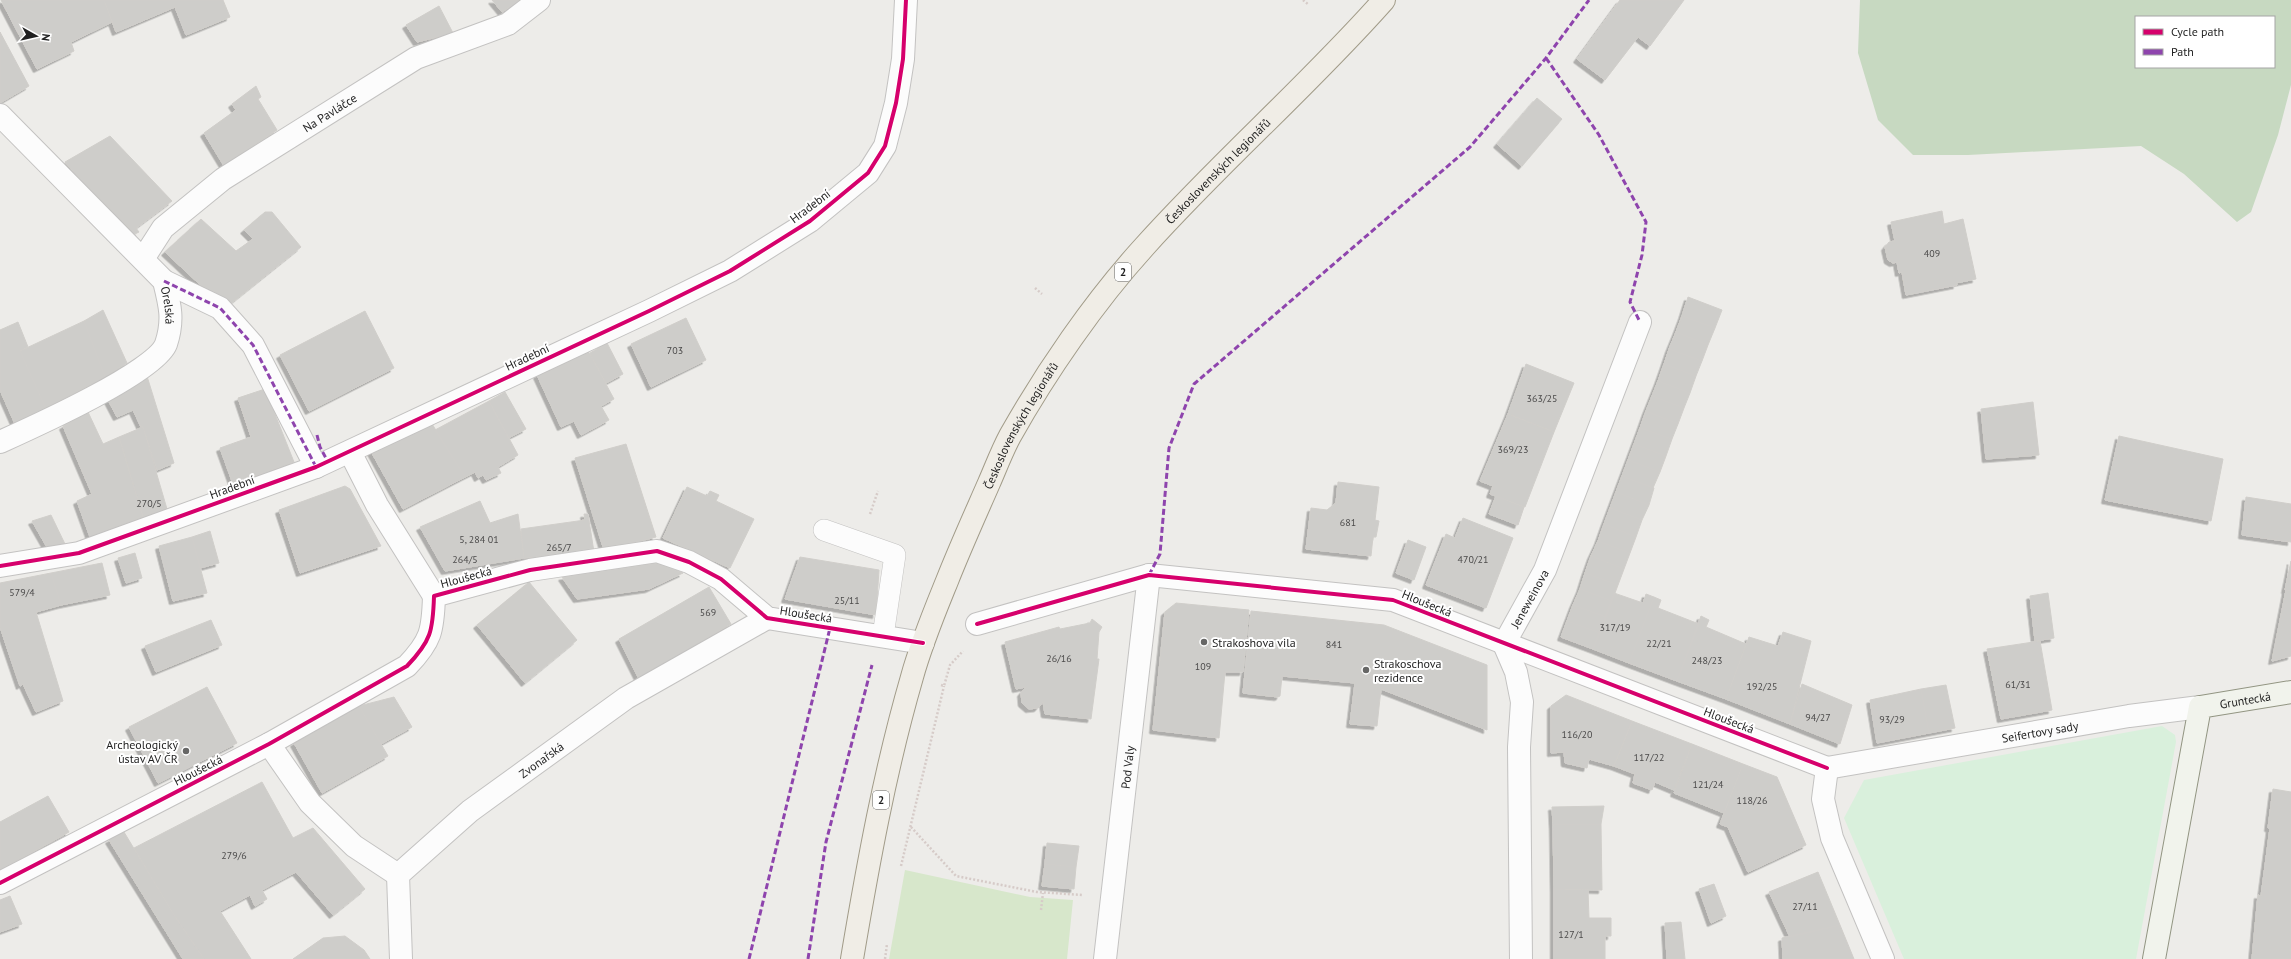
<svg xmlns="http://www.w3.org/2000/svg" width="2291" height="959" font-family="'PT Sans',sans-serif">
<defs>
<filter id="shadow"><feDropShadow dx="-3.5" dy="3.5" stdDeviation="0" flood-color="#0004"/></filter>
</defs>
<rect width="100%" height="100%" fill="#edece9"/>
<path fill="#d7e7cb" d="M905,870l125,27 43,3 -6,59h-178z"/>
<path fill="#c7d9c1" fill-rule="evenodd" d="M1860,0h431v85l-13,50 -27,77 -14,10 -53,-48 -43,-28 -173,9h-55l-35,-35 -20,-67zM2136,17h138v50h-138z"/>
<path fill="#d9f0dc" d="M2162,726l13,9 1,7 -40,217h-232l-60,-141 20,-38z"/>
<path fill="#cecdca" stroke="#d0ceca" filter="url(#shadow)" d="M1,0h103l8,22 -41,20 3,9 -37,18z
M104,0h119l7,17 -44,18 -11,-28 -59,25z
M492,0h28l-18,12z
M1620,0h64l-34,46 -12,-9 -33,43 -28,-21z
M439,6l14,27 -36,9 -11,-17z
M0,32l29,54 -29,17z
M256,86l5,11 -3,2 19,31 -53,36 -20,-33 32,-23 -4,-6z
M1537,98l25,21 -40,47 -25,-22z
M110,136l62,65 -36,27 3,4 -10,5 -64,-75z
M1942,211l2,13 19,-5 13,60 -20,4 1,2 -51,10 -4,-23 -3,1 -2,-11 -4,1 -5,-3 -3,-13 4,-5 6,-1 -4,-19z
M265,212h7l29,35 -76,61 -60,-56 36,-33 35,32 17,-12 -9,-9z
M1688,297l34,13 -7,18 -33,-12z
M103,310l24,53 -22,14 -21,-56z
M365,311l29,57 -85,43 -29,-56z
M1682,316l33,12 -7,17 -32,-13z
M686,318l20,42 -55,27 -20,-43z
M84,321l21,56 -59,32 -26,-58z
M18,322l10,25 -8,4 26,58 -31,15 -15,-34v-60z
M1676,332l32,13 -6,16 -33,-12z
M607,343l16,31 -17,9 -16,-30z
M587,349l27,50 -13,7 8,14 -28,15 -7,-14 -13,6 -24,-52z
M1669,349l33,12 -6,15 -32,-12z
M1526,364l48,19 -20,49 -46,-18z
M1664,364l32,12 -6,17 -32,-12z
M146,373l28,90 -17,7 -14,-43h-2l-8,-17 -16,7 -10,-19z
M1658,381l32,12 -6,15 -32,-12z
M265,389l29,73 -61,22 -13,-36 31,-11 -13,-39z
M505,392l21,37 -18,9 -19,-37z
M1652,396l32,12 -6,16 -32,-13z
M489,401l29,54 -20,12 3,6 -15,7 -3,-5 -5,3 -3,-6 -10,5 -30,-47z
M2033,402l6,53 -53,4 -5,-50z
M1646,411l32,13 -6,15 -32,-11z
M88,412l15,32 16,-7 24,80 -53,20 -13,-36 15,-7 -29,-68z
M1508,414l46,18 -29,75 -35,-13 3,-8 -13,-5z
M429,419l36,58 -62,32 -35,-63z
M143,427l24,82 -24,8 -24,-80z
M1640,428l32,11 -6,17 -32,-12z
M2119,436l104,23 -12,62 -106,-21z
M626,444l30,93 -52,13 -29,-92z
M1634,444l32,12 -6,16 -32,-12z
M1628,460l32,12 -7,16 -31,-12z
M1622,476l32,12 -5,17 -33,-13z
M1338,482l41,5 -4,33 4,1 -3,16h-3l-2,19 -65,-7 5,-41 16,2 9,-7z
M345,486l5,3 31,57 -81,27 -21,-63z
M687,487l20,9 3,-5 9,4 -3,6 38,18 -24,49 -67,-30z
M1616,492l33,13 -7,15 -32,-12z
M1496,496l28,11 -6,18 -29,-11z
M2246,497l45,7v38l-49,-7z
M480,501l10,22 28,-9 6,44 -79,13 -25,-44z
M1610,508l32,12 -6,17 -32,-13z
M584,514h4l6,38 -70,6 -3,-29 64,-9z
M51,515l14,29 -17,5 -16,-28z
M1463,518l50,20 -27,70 -60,-23 20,-51 9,4z
M1604,524l32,13 -6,16 -32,-12z
M210,531l9,32 -19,5 -8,-31z
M192,537l15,56 -34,8 -14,-55z
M1408,540l18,7 -12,33 -18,-7z
M1598,541l32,12 -6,16 -33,-13z
M135,553l7,25 -16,5 -8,-25z
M1591,556l33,13 -6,16 -33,-12z
M800,557l79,13 -3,45 -91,-16z
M2291,561v30l-6,-1z
M102,563l8,32 -49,10 -10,-32z
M657,563l26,10 -34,16 -72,10 -15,-22z
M51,573l10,32 -25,7 27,89 -27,11 -13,-28 -3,2 -20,-59v-44z
M1585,573l33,12 -6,16 -32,-12z
M529,582l48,58 -52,43 -48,-58z
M709,587l22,37 -92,55 -20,-40z
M1580,589l32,12 -6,16 -33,-12z
M2286,590l5,1v65l-19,5z
M1614,593l29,10 3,-9 8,3 -25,66 -36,-14z
M2048,593l6,45 -19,3 -5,-45z
M1654,597l7,3 -3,8 41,16 -22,57 -48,-18z
M1176,603l73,7 -6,62h-18l-6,66 -66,-8 12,-118z
M1573,605l33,12 -6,16 -33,-12z
M1251,611l133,14 103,40v65l-106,-41 -4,37 -27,-2 5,-41 -73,-7 -2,20 -2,1 -35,-4z
M1701,616l8,4 -3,7 40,17 -20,55 -49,-18z
M1092,619l10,8 -3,5 -2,27h2l-8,60 -46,-5 -2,-12 -5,6 -9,1 -7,-6 -1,-10 5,-6 -10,2 -11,-47 54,-15 1,2 30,-6z
M211,620l11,25 -66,27 -11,-26z
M1567,621l33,12 -7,16 -32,-12z
M1783,632l28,9 -21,83 -64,-25 23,-62 29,9z
M2040,641l12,69 -51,9 -14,-70z
M1802,684l50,21 -12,39 -50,-20z
M1946,685l9,43 -26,5 -8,-44z
M207,687l30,56 -79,40 -29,-56z
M1921,689l8,44 -52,10 -7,-43z
M1566,695l66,26 -18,45 -25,-7 -2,9 -22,-5 -1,-11 -13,1v-47z
M394,697l18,30 -31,17 -22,-38z
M359,706l29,50 -66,37 -28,-50z
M1632,721l60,23 -18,46 -19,-8 -3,8 -19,-7 2,-9 -21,-8z
M1692,744l51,20 -19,49 -50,-20z
M1743,764l34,13 29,68 -58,27 -20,-45 -8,-3z
M262,782l31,56 20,-10 52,61 -32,26 -37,-43 -34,18 5,9 -12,7 -5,-11 -30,16 31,48h-47l-30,-44 -40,-67z
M2273,789l18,3v167h-39l6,-64 3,1 9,-68h-2z
M48,796l21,36 -69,38v-48z
M1604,806l-3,18 -48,1 -1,-18z
M1601,824l1,66 -48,-1 -1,-64z
M124,832l50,83 30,44h-21l-74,-119z
M1047,843l32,3 -3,21 -31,-3z
M1045,864l31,3 -2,22 -32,-3z
M1818,872l22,53 -50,12 -21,-45z
M1714,884l12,32 -15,7 -12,-34z
M1554,889l34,1 1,28h22v18h-6v23h-51z
M10,896l12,28 -22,8v-32z
M1681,922l4,37h-18l-2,-36z
M1840,925l14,34h-71l-1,-21z
M345,936l19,14 6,9h-77l30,-21z"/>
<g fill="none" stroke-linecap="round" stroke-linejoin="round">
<defs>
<path id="lane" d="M824,530l71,25 -12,81"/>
<g id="street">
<path id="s1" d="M0,115l164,166c6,24 10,39 2,63 -10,28 -135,84 -166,98"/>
<path id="s2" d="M143,259l20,-31 60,-49 193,-121 92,-34 31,-24"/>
<path d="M164,281l56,27 33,37 63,122"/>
<path d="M350,452l27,53 57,91"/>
<path d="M0,566l79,-13 237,-86 333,-156 81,-40 80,-50 58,-48 17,-27 11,-43 7,-44 3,-59"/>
<path d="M977,624l172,-49 244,25 434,168"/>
<path id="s3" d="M1504,644l41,-74 95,-248"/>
<path d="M1504,644l12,28 6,30 -3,45 2,212"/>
<path d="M269,744l41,59 44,43 44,29"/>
<path id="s4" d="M1827,768l302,-52 71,-9"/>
<path d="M1827,768l-4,31 9,39 51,121"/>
<path d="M0,883l269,-139 138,-78c24,-25 26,-35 27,-70l96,-26 127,-19 32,11 32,17 46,39 156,25"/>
<path id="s5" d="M401,959l-3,-84 72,-64 156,-113 141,-80"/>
<path id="s6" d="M1105,959l44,-384"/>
</g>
<g id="secondary">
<path id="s7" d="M2154,959l46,-252 91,-15"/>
</g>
<g id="primary">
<path id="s8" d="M852,959c16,-95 33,-189 60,-282 9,-33 22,-64 35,-96 13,-33 28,-66 42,-98 7,-16 13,-32 21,-47 36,-64 84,-134 134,-189 77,-86 164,-161 240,-247"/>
</g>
</defs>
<use href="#lane" stroke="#c3c2c1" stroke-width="22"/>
<use href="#street" stroke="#c3c2c1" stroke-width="24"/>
<use href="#secondary" stroke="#929582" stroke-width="24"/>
<use href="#primary" stroke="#a19b88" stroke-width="24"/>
<path stroke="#d6cbc8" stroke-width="2.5" stroke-dasharray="2 2" stroke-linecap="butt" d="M1303,0l6,5
M1035,288l7,6
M870,514l8,-23
M941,685l3,1 6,-21 13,-14
M911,827l45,49 81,16 46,3
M901,866l43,-180
M1041,910l2,-17
M885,959l2,-15"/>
<use href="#lane" stroke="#fcfcfc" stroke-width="21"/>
<use href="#street" stroke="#fcfcfc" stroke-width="22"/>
<use href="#secondary" stroke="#f1f3ec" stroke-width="22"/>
<use href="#primary" stroke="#f0ede6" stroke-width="22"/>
<path stroke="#8e44ad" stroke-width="3" stroke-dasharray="6 3" stroke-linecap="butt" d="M1546,58l53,77 47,87 -4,33 -12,47 10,20
M164,281l56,27 33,37 63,122
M317,435l3,12 8,15
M1149,575l11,-21 9,-106 25,-64 276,-237 76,-89 43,-58
M749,959l81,-331
M808,959l18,-117 46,-177"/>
<defs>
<path id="cycleway" d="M0,566l79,-13 237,-86 333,-156 81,-40 80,-50 58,-48 17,-27 11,-43 7,-44 3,-59
M977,624l172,-49 244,25 434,168
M0,883l269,-139 138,-78c24,-25 26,-35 27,-70l96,-26 127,-19 32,11 32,17 46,39 156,25"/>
</defs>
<use href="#cycleway" stroke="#fff" stroke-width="6"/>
<use href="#cycleway" stroke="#d6006c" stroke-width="4"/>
</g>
<g fill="#676766" stroke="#fff" stroke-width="1.5">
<circle cx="1204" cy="642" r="4"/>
<circle cx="1366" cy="670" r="4"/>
<circle cx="186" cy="751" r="4"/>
</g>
<g text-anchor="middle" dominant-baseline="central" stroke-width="4" stroke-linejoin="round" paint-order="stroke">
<g font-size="10" fill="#4b4a4a">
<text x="1932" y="253">409</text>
<text x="675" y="350">703</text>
<text x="1542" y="398">363/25</text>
<text x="1513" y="449">369/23</text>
<text x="149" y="503">270/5</text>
<text x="1348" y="522">681</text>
<text x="479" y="539">5, 284 01</text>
<text x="559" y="547">265/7</text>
<text x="465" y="559">264/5</text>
<text x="1473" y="559">470/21</text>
<text x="22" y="592">579/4</text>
<text x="847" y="600">25/11</text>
<text x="708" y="612">569</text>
<text x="1615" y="627">317/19</text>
<text x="1659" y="643">22/21</text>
<text x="1334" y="644">841</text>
<text x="1059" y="658">26/16</text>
<text x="1707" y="660">248/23</text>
<text x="1203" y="666">109</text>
<text x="2018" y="684">61/31</text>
<text x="1762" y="686">192/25</text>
<text x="1818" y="717">94/27</text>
<text x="1892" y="719">93/29</text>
<text x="1577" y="734">116/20</text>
<text x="1649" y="757">117/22</text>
<text x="1708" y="784">121/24</text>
<text x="1752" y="800">118/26</text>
<text x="234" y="855">279/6</text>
<text x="1805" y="906">27/11</text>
<text x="1571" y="934">127/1</text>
</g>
<g fill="#fff" stroke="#626262" stroke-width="1">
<rect x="1115" y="263" width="16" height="18" rx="3"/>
<rect x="873" y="791" width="16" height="18" rx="3"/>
</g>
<g font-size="11" font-weight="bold" fill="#1f1f1f">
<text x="1123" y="272">2</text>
<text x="881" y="800">2</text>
</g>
<g font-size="12" fill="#1f1f1f" stroke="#fff">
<text stroke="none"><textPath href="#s2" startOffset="240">Na Pavláčce</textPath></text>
<text stroke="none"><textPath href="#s8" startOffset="887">Československých legionářů</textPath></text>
<text transform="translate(810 206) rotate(-37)">Hradební</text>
<text stroke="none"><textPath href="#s1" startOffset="258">Orelská</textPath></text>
<text transform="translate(527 357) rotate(-25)">Hradební</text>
<text stroke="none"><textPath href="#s8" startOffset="563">Československých legionářů</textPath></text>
<text transform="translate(232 487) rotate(-20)">Hradební</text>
<text transform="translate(466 577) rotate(-15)">Hloušecká</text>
<text stroke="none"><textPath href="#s3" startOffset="52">Jeneweinova</textPath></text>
<text transform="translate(1427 603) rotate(22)">Hloušecká</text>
<text transform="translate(806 614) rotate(9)">Hloušecká</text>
<text stroke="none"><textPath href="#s7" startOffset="302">Gruntecká</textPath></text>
<text transform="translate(1729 720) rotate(21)">Hloušecká</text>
<text stroke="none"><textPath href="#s4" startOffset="216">Seifertovy sady</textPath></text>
<text stroke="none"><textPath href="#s5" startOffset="268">Zvonařská</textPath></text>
<text stroke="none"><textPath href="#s6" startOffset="193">Pod Valy</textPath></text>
<text transform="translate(198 770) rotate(-27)">Hloušecká</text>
</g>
<g font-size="12" fill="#1f1f1f" stroke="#fff" text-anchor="start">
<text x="1212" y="642">Strakoshova vila</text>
<text x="1374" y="663">Strakoschova<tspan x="1374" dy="14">rezidence</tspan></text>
<text x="178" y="744" text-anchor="end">Archeologický<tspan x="178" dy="14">ústav AV ČR</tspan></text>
</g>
</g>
<rect x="2135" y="16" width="140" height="52" fill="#ffffff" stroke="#a5a5a5"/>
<rect x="2143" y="29" width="20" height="6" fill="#d6006c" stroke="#a5a5a5"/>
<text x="2171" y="36" font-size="12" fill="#1f1f1f">Cycle path</text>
<rect x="2143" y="49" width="20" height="6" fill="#8e44ad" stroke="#a5a5a5"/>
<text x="2171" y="56" font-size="12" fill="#1f1f1f">Path</text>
<g transform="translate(36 36) rotate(98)" stroke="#ffffff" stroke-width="3" paint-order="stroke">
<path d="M0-3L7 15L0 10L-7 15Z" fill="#1f1f1f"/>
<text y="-6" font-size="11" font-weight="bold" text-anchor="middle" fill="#1f1f1f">N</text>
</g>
</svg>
